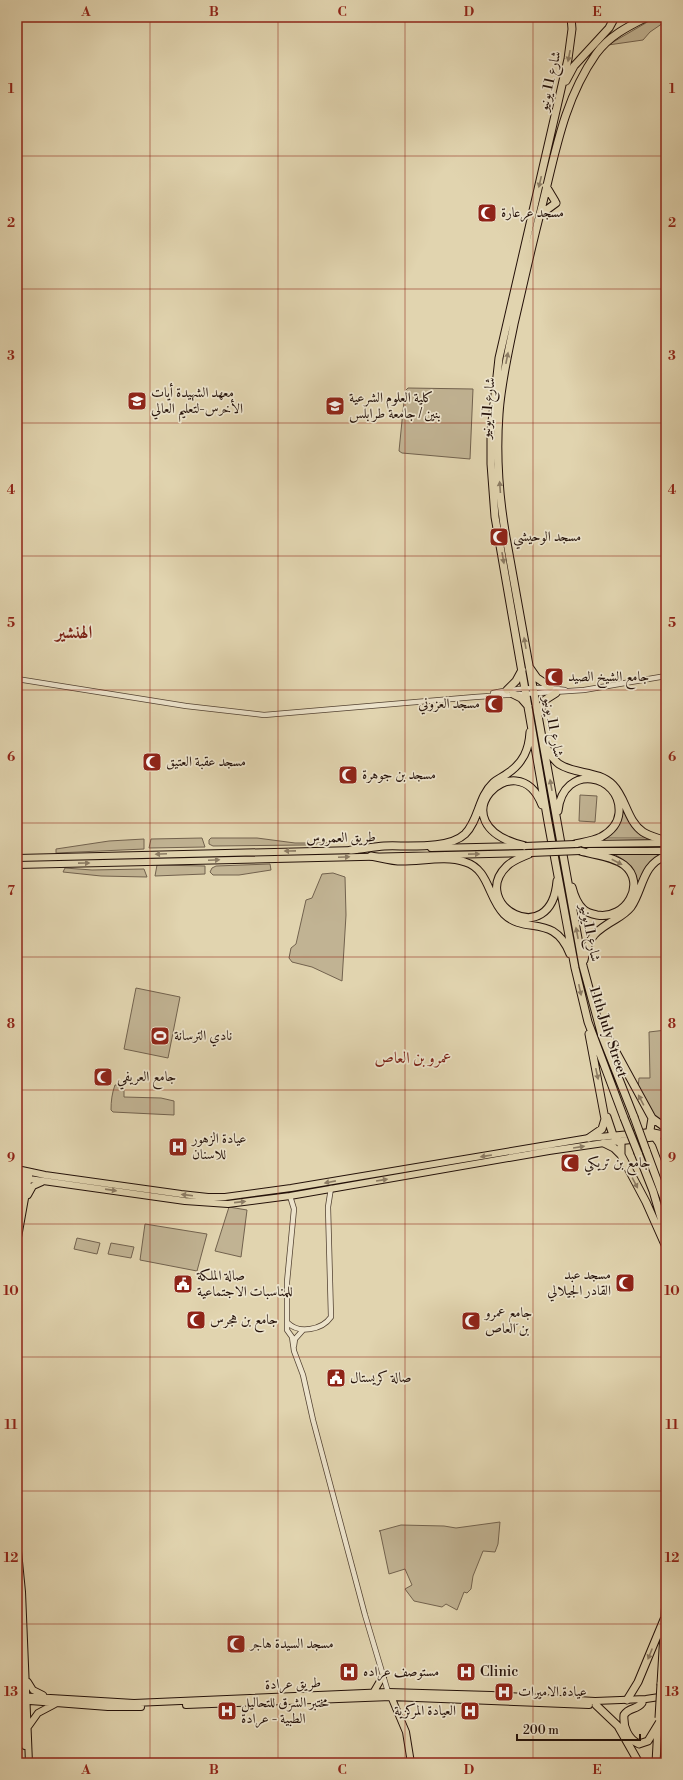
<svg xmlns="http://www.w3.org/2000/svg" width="683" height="1780" font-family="'Libre Bodoni',Amiri,serif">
<rect width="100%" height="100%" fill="#e1d4af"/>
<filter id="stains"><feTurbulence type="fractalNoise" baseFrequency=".005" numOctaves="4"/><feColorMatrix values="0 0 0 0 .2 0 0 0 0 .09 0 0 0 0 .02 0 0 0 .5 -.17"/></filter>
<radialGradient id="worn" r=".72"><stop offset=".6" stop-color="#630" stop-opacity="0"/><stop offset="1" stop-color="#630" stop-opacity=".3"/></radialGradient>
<path fill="#c1b393" stroke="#72624e" d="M656,17h10v4l-16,11 -7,8 -35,5z
M408,388l65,1 -3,70 -68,-6 -3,-2 6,-60z
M580,795l17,1 -2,26 -16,-1z
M621,802l30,36h-48l10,-7z
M202,838l3,9 -56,1 2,-9z
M211,838h46l38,5h35l-25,2 -92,1 -4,-2v-4z
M144,839v10l-88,4v-4l53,-8z
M614,854h52l-12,5 -19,35c1,-21 -1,-29 -21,-40z
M270,864l1,6 -32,5h-26l-3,-3 2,-4 4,-2z
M157,865l48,1v8l-50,2z
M65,868l27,2 52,-1 3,8 -46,-1 -38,-4z
M333,873l12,4 1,38 -4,66 -30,-14 -20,-5 -3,-4 2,-10 5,-4 10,-44 6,-2 10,-24z
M136,988l44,9 -12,61 -44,-9z
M666,1030v94c-10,-2 -26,-26 -28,-36 0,-3 1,-7 1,-10h11l-1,-46z
M115,1085h9v12l37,1 13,3v14l-61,-3 -2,-2c0,-9 1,-17 4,-25z
M229,1207l18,3 -6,47 -26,-6z
M145,1224l62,10 -10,37 -57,-11z
M77,1238l23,5 -3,11 -23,-5z
M111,1243l23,4 -3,11 -23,-4z
M500,1522l-2,22 -3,8 -12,-1 -10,25 -2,13 -4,4 -3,-1 -7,18 -11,-6 -4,3 -28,-6 -9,-12 7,-4 -7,-16 -16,5 -9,-43h-1l22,-6 43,1 12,2z"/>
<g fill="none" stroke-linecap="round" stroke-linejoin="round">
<defs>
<path id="minor" d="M17,679l169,27 78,9 211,-18 109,-7 82,-14
M493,693c24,-5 48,-7 72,-3
M290,1196l4,13 -7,73v48l5,7 2,14 9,24 10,45 52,195 23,77
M288,1323c11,11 34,7 43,-6l-3,-110 3,-19
M294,1346l1,-7 8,-9"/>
<path id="major" d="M584,844l82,-1
M431,848l93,-2
M589,851h77
M17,858l339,-8
M17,865l514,-12
M17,1169l28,6 136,19 27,3h17l66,-9 298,-50 62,-6 15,3
M17,1176l12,3 156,22 43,3 62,-8 259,-45 55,-8 54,-6
M28,1195l5,-9 9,-4
M17,1216l7,-41
M17,1243l12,-67
M17,1541l5,51 7,171
M17,1600l2,67 6,79
M28,1682l5,8 10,5
M373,1693l10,-17
M390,1694l16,38 5,31
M17,1696l117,7 254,-11 103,3 104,6 51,-2 20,-3
M17,1700l91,7h33
M186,1705l205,-8 198,8
M28,1727l10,-14 17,-9"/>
<path id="highway" d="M571,17l1,12 -4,30 -69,299 -8,73v33l4,53 53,305 27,146 13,54 36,96
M566,81l8,-15 35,-38 6,-11
M546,186l9,15
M541,214l15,-11
M530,668l7,10 13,9
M507,690l9,-9 6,-11
M513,694l8,4 7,8
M539,713l6,-13 11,-7
M546,747c4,6 7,13 13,17 17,11 39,6 54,21 13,13 14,36 30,47 6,4 15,6 23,9
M558,811c5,-49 64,-37 61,2 -1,11 -9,19 -18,24 -8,4 -17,5 -26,7
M525,846c-92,-22 -8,-106 17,-41
M351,850c11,-1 22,-3 33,-4 22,-1 64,4 81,-12 14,-14 13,-37 28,-51 4,-4 10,-6 15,-10 15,-10 21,-23 22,-41
M531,853c-8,4 -18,7 -24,13 -39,38 44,86 50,15
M371,856c9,2 18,4 27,5 21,1 47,-6 67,1 24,7 23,36 39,52 21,21 50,-1 66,40
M572,887c2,8 5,16 11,22 3,3 9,5 14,6 29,5 50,-32 27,-50 -12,-9 -30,-10 -44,-14
M584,960c4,-24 13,-30 32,-41 5,-3 11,-7 15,-12 12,-17 11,-43 35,-51
M604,1030l48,88 14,10
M607,1117l6,18 8,9v11
M634,1117l-32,-81 -19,-70 -77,-429c-7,-40 -10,-82 -7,-123 2,-31 9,-60 15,-90 9,-38 17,-76 27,-114 14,-55 22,-109 55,-156 13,-18 31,-27 51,-37
M652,1118l-2,12 9,13 6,16
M589,1138l13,-9 3,-10 -16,-85
M604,1143l10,5 7,7 25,47 20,45
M646,1150l20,54
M638,1153l15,38 13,44
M661,1684l5,-85
M627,1700l11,-18 27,-65
M642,1703c-5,7 -13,4 -18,12 -1,12 4,24 15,29l9,-3 11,-18
M596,1705l22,21 21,37
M656,1763l2,-37
M665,1763l1,-22"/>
</defs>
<use href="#minor" stroke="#534232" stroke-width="6"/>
<use href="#major" stroke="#241109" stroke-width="8"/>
<use href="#highway" stroke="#241109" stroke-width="9"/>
<use href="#minor" stroke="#ece3cb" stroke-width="4.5"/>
<use href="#major" stroke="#e1d4af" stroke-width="6"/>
<use href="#highway" stroke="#e1d4af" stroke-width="7"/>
<defs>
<path id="major-bridge" d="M525,846l50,-2
M531,853l49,-2"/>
<path id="highway-bridge" d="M634,1117l12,33
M624,1118l14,35
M659,1718l2,-34"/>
</defs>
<use href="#major-bridge" stroke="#241109" stroke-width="8" stroke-linecap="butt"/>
<use href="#highway-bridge" stroke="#241109" stroke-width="9" stroke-linecap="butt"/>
<use href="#major-bridge" stroke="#e1d4af" stroke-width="6"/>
<use href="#highway-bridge" stroke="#e1d4af" stroke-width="7"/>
</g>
<defs><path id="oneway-solid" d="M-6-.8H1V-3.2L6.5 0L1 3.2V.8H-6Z"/></defs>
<g fill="#8c7c64">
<use href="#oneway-solid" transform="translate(569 56) rotate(101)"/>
<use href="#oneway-solid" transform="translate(540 182) rotate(103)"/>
<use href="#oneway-solid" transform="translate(507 358) rotate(-79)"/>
<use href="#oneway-solid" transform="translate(500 487) rotate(-94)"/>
<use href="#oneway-solid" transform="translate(503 558) rotate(80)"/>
<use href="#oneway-solid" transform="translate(525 643) rotate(-100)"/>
<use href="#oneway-solid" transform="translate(551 785) rotate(-100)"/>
<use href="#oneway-solid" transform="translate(290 851) rotate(179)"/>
<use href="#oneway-solid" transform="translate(161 854) rotate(178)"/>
<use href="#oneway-solid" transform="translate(474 854) rotate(-1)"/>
<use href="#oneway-solid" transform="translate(344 857) rotate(-2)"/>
<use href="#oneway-solid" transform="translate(214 860) rotate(-2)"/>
<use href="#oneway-solid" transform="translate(617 862) rotate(28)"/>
<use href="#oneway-solid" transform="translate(84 863) rotate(-1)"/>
<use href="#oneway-solid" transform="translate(577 933) rotate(-101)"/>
<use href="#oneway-solid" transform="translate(580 990) rotate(78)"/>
<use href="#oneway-solid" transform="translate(597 1074) rotate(78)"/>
<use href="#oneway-solid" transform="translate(641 1100) rotate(-118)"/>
<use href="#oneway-solid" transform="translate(579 1147) rotate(-9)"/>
<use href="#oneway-solid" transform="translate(486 1156) rotate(171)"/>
<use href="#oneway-solid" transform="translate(382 1180) rotate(-9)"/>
<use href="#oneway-solid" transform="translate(330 1182) rotate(169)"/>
<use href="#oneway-solid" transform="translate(635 1183) rotate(62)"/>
<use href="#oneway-solid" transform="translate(111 1190) rotate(8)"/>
<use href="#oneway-solid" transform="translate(187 1195) rotate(-173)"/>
<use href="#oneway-solid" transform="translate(240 1202) rotate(-6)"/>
<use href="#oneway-solid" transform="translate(650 1654) rotate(112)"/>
</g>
<path fill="none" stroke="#8f2418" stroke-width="1" stroke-opacity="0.55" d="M150,17v1746M278,17v1746M405,17v1746M533,17v1746M17,156h649M17,289h649M17,423h649M17,556h649M17,690h649M17,823h649M17,957h649M17,1090h649M17,1224h649M17,1357h649M17,1491h649M17,1624h649"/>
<defs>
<symbol id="mosque-square" viewBox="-11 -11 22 22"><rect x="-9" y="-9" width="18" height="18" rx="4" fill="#8f2418" stroke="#ece3cb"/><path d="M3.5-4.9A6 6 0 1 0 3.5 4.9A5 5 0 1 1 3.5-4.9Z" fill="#fff"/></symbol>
<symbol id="university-square" viewBox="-11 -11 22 22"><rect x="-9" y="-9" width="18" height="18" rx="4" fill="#8f2418" stroke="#ece3cb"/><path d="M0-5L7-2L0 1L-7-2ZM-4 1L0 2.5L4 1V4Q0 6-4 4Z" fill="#fff"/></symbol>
<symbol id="stadium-square" viewBox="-11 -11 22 22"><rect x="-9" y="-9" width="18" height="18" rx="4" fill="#8f2418" stroke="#ece3cb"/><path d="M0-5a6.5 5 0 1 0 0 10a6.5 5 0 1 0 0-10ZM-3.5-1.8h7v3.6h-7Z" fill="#fff"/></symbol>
<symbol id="hospital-square" viewBox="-11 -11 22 22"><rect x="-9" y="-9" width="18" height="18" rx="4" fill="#8f2418" stroke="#ece3cb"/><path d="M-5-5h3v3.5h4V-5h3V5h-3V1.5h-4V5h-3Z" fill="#fff"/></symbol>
<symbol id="civic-square" viewBox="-11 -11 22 22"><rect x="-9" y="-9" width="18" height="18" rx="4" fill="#8f2418" stroke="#ece3cb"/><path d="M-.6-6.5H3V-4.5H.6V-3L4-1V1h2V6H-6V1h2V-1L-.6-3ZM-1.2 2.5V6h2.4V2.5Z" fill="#fff"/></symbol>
</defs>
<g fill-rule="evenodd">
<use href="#mosque-square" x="476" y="202" width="22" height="22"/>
<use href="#university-square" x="126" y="390" width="22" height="22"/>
<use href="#university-square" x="324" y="395" width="22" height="22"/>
<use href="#mosque-square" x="488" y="526" width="22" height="22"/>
<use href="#mosque-square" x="543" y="666" width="22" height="22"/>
<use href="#mosque-square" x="483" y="693" width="22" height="22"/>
<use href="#mosque-square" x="141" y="751" width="22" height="22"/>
<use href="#mosque-square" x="337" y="764" width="22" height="22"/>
<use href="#stadium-square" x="149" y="1025" width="22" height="22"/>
<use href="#mosque-square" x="92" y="1066" width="22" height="22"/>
<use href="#hospital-square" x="167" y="1136" width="22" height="22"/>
<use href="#mosque-square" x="559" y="1152" width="22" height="22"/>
<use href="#mosque-square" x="614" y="1272" width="22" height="22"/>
<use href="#civic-square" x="172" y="1273" width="22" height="22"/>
<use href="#mosque-square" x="185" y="1309" width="22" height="22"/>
<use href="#mosque-square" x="460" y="1310" width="22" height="22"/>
<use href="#civic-square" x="325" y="1367" width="22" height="22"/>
<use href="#mosque-square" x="225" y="1633" width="22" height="22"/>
<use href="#hospital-square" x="338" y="1661" width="22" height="22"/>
<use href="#hospital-square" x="455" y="1661" width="22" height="22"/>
<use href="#hospital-square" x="493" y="1681" width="22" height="22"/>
<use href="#hospital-square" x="216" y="1700" width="22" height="22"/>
<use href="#hospital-square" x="459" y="1700" width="22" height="22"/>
</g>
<g text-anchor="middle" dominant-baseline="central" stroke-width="3.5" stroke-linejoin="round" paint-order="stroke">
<g font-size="14" fill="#241109" stroke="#ece3cb">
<text transform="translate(550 81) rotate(-77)">شارع 11 يونيو</text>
<text transform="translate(488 408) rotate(-85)">شارع 11 يونيو</text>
<text transform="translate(553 727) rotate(80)">شارع 11 يونيو</text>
<text transform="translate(341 838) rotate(-1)">طريق العمروس</text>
<text transform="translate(590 933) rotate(79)">شارع 11يونيو</text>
<text transform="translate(608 1032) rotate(72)">11th July Street</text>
<text transform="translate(293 1684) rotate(-2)">طريق عرادة</text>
</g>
<g font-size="14" fill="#241109" stroke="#ece3cb" text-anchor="start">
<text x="501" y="213">مسجد عرعارة</text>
<text x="151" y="393">معهد الشهيدة أيات<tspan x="151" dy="16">الأخرس-لتعليم العالي</tspan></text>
<text x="349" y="398">كلية العلوم الشرعية<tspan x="349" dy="16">بنين / جامعة طرابلس</tspan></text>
<text x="513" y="537">مسجد الوحيشي</text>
<text x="568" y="677">جامع الشيخ الصيد</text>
<text x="480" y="704" text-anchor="end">مسجد العزوني</text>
<text x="166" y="762">مسجد عقبة العتيق</text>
<text x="362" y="775">مسجد بن جوهرة</text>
<text x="174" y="1036">نادي الترسانة</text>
<text x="117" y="1077">جامع العريفي</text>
<text x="192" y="1139">عيادة الزهور<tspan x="192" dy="16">للاسنان</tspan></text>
<text x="584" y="1163">جامع بن تريكي</text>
<text x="611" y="1275" text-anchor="end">مسجد عبد<tspan x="611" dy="16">القادر الجيلالي</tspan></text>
<text x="197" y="1276">صالة الملكة<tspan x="197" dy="16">للمناسبات الاجتماعية</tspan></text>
<text x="485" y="1313">جامع عمرو<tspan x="485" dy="16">بن العاص</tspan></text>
<text x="210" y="1320">جامع بن هجرس</text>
<text x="350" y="1378">صالة كريستال</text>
<text x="250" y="1644">مسجد السيدة هاجر</text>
<text x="363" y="1672">مستوصف عراده</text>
<text x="480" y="1672">Clinic</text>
<text x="518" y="1692">عيادة الاميرات</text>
<text x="241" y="1703">مختبر الشرق للتحاليل<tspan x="241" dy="16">الطبية - عرادة</tspan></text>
<text x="456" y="1711" text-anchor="end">العيادة المركزية</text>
</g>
<g font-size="16" fill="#7a1f14" stroke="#ece3cb">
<text x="413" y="1058">عمرو بن العاص</text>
</g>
<g font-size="18" font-weight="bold" fill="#7a1f14" stroke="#ece3cb">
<text x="74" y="632">الهنشير</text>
</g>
</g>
<rect width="683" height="1780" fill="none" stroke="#e1d4af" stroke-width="44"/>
<path d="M517 1734v6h123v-6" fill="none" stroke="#241109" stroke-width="2"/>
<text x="523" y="1734" font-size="12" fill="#241109" stroke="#ece3cb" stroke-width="3" paint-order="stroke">200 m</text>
<rect x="22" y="22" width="639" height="1736" fill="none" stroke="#8f2418" stroke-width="1.5"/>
<g font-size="13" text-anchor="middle" font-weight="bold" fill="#8f2418">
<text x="86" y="16">A</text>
<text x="214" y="16">B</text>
<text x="342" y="16">C</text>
<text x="469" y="16">D</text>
<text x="597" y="16">E</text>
<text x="11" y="93">1</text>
<text x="672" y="93">1</text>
<text x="11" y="227">2</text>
<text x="672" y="227">2</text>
<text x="11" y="360">3</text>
<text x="672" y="360">3</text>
<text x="11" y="494">4</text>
<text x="672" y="494">4</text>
<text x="11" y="627">5</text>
<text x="672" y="627">5</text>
<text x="11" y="761">6</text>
<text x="672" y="761">6</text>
<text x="11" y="895">7</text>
<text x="672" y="895">7</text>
<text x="11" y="1028">8</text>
<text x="672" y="1028">8</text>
<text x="11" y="1162">9</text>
<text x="672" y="1162">9</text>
<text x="11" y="1295">10</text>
<text x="672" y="1295">10</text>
<text x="11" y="1429">11</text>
<text x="672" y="1429">11</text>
<text x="11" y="1562">12</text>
<text x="672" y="1562">12</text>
<text x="11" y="1696">13</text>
<text x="672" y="1696">13</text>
<text x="86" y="1774">A</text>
<text x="214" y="1774">B</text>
<text x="342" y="1774">C</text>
<text x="469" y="1774">D</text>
<text x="597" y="1774">E</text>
</g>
<rect width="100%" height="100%" filter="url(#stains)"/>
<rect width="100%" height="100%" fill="url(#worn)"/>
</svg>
